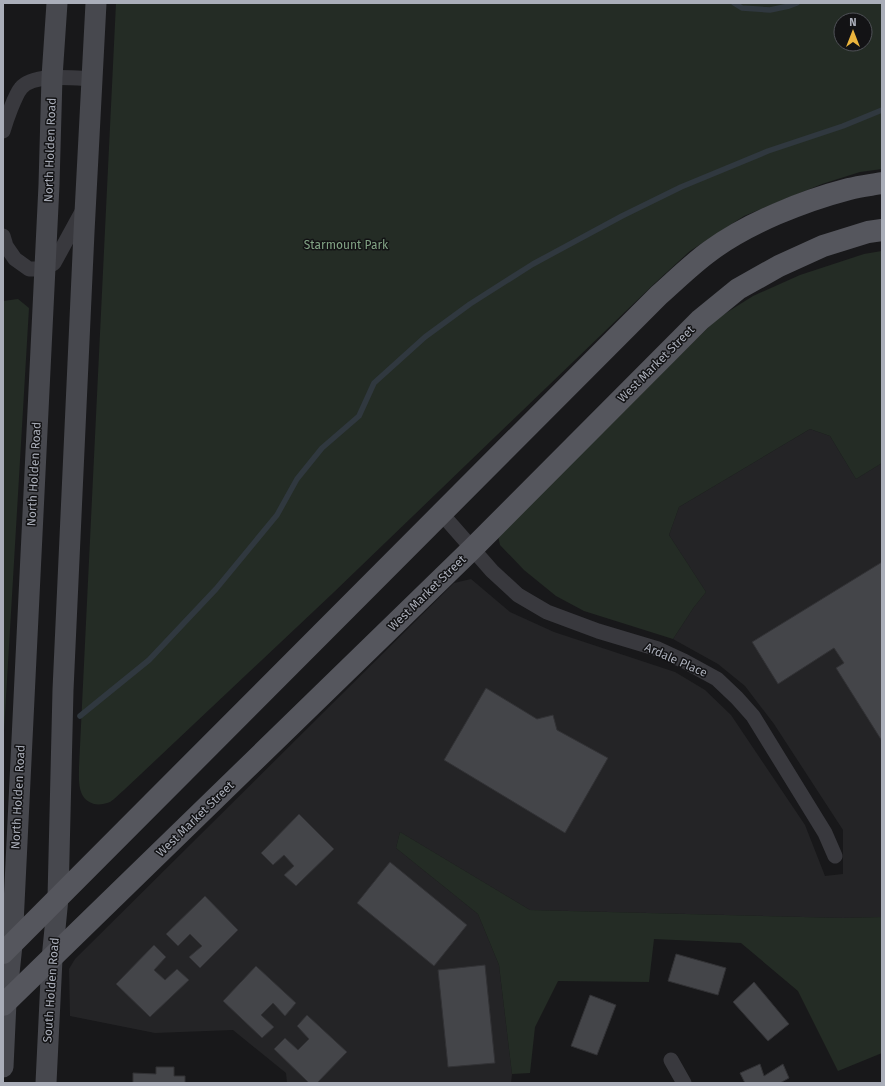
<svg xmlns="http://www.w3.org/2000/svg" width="885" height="1086" font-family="'Fira Sans',sans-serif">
<rect width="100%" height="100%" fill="#18181a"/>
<path fill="#242426" d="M810,429l20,7 26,43 26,-16v454l-39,1 -313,-8 -130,-78 -4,16 82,66 21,51 13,109 -1,9h-224l-1,-10 -53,-43 -78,3 -85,-17 -1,-47 6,-10 379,-376 17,-4 39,33 44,20 121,40 30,18 26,25 74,110 20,51 18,-2v-44l-69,-106 -29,-38 -27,-22 -45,-25 21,-32 12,-15 -37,-57 10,-28z"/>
<path fill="#242c25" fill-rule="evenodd" d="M116,3h766v166l-22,3 -38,12 -78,32 -54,35 -36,33 -321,309 -209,197c-4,3 -9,9 -14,12 -5,2 -11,3 -16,2 -17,-5 -15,-23 -15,-37zM841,20h24v24h-24z
M882,251v212l-26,16 -26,-43 -20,-7 -131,78 -10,28 37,57 -12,15 -21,32 -89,-28 -28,-15 -32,-26 -24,-25 -2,-9 4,-7 216,-211 35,-22 47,-21 64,-21z
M18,299l11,9 -26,440v-447z
M400,832l130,78 313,8 39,-1v136l-44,18 -40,-80 -57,-48 -87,-4 -5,43 -91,-1 -23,46 -5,46 -18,1 -13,-109 -21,-51 -82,-66z"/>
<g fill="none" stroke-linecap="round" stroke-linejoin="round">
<path stroke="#30383f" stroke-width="5.5" d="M734,3l8,5 28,2 19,-4 8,-3
M80,716l69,-56 67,-71 61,-74 20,-36 25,-31 37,-32 15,-33 51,-46 45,-33 63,-40 89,-48 59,-29 87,-36 75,-25 39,-16"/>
</g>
<path fill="#444549" stroke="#323235" d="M882,562v179l-46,-73 8,-5 -10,-15 -56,36 -26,-42z
M486,688l51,31 16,-4 4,15 51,28 -43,75 -121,-73z
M299,814l35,35 -38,37 -12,-11 10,-9 -10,-11 -11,10 -12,-12z
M390,862l77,63 -33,41 -77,-63z
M205,896l33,34 -38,38 -11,-11 13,-11 -12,-12 -12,12 -12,-12z
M154,945l12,12 -12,13 11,10 12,-11 12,11 -39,37 -34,-33z
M676,954l50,14 -8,27 -50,-14z
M485,965l10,98 -47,4 -10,-97z
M256,966l40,37 -11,13 -12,-13 -12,12 13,12 -12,11 -39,-37z
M754,982l35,42 -21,17 -35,-39z
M590,995l26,10 -19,50 -26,-9z
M307,1015l40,37 -30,31h-8l-35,-34 11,-11 13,12 11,-11 -12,-13z
M760,1064l4,12 19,-12 6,14 -9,5h-35l-5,-10z
M156,1067h18v9h11v7h-52v-10l23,1z"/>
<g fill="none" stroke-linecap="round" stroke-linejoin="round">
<path stroke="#39393e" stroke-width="15" d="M3,131c3,-10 12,-36 18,-43 12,-15 53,-10 71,-9
M3,236l3,10 9,13 14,10h15l10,-6 30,-55
M441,513l51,58 26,24 29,17 51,19 60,18 26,12 33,18 20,19 16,18 72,117 10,23
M671,1060l13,23"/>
<path stroke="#47484e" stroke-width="21" d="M3,1067l3,-65 6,-57 37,-760 3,-108 5,-74
M46,1083l6,-124 6,-61 5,-208 21,-458 12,-229"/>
<path stroke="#55565d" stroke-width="22" d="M3,953l656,-658c17,-15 33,-31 51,-44 38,-28 93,-50 139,-62 11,-3 22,-4 33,-6
M3,1005l469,-456 228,-229 38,-31 41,-23 44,-20 45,-14 14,-2"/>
</g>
<g text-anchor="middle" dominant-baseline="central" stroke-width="3" stroke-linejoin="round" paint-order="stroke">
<g font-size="12" fill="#aaaeb9" stroke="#131315">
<text transform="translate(50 150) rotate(-88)">North Holden Road</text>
<text transform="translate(656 364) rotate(-45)">West Market Street</text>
<text transform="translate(34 474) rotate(-87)">North Holden Road</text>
<text transform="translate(427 593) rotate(-44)">West Market Street</text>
<text transform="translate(676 660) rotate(24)">Ardale Place</text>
<text transform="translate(18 797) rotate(-87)">North Holden Road</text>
<text transform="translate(195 819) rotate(-44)">West Market Street</text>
<text transform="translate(51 990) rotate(-86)">South Holden Road</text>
</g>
<g font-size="12" fill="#82a385" stroke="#131315">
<text x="346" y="245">Starmount Park</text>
</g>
</g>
<rect width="885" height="1086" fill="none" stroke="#aaaeb9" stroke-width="8"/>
<g transform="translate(853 32)"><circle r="19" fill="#131315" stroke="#4f5157"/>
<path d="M0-3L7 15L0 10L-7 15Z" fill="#ecb53d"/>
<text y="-6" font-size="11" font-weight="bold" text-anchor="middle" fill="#aaaeb9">N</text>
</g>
</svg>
